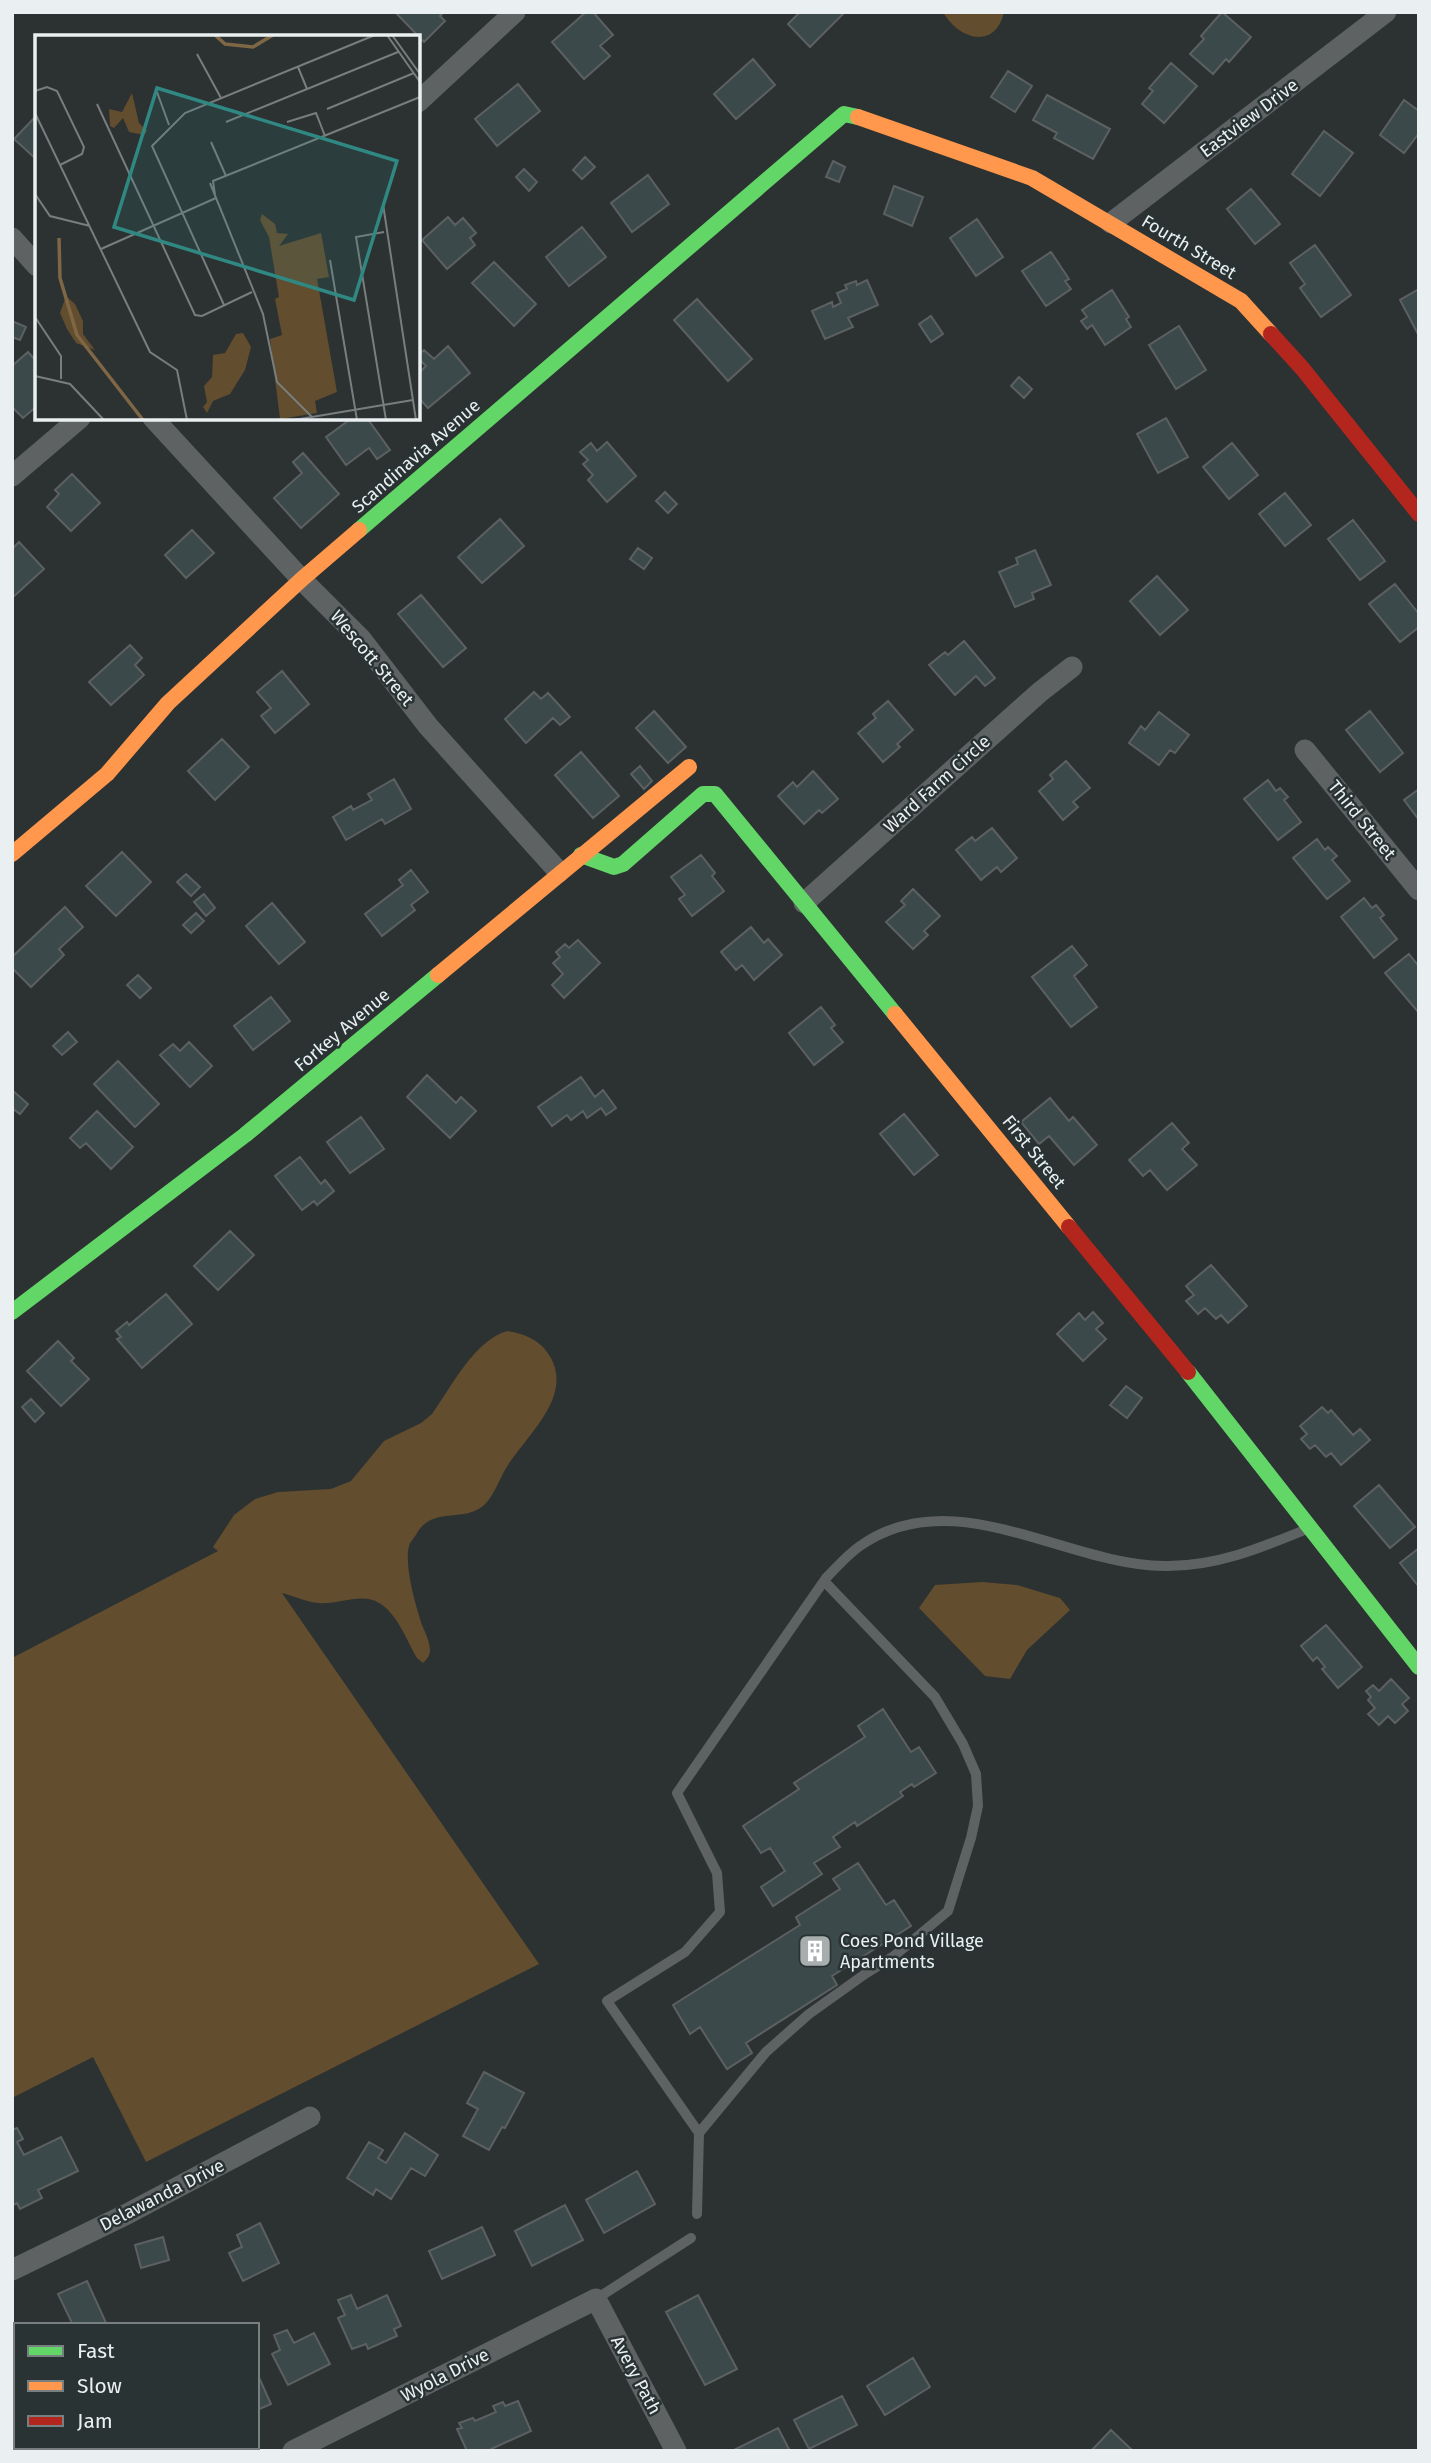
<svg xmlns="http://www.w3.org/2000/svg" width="1431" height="2463" font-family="'Fira Sans',sans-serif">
<rect width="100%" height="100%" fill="#2c3132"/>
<path fill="#624d2f" d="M943,12h61c-9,39 -46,27 -61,0z
M507,1331c19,3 34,9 44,27 21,39 -23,76 -43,107 -8,12 -14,32 -25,41 -21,17 -50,0 -66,27 -2,4 -7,9 -8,13 -5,20 7,60 13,79 3,7 8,17 8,25 0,6 -3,9 -7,13l-6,-5c-10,-17 -20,-45 -38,-55 -17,-11 -41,2 -60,0 -13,-1 -25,-7 -37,-10l257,371 -393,198 -53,-105 -81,41v-440l206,-107 -5,-4 21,-32 21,-16 23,-7 53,-3 20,-8 33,-40 37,-18 11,-9c20,-28 42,-73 75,-83z
M982,1582l35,3 43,13 10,12 -43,40 -17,29 -25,-3 -66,-68 16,-23z"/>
<path fill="#3b494a" stroke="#5c6061" stroke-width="2" d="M395,12h49l-4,4 5,5 -21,21z
M586,12h7l20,23 -13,11 10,10 -26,23 -32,-37z
M800,12h45l-35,35 -22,-23z
M1222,12l29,25 -22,25 -3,-3 -13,15 -23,-20 14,-15 -3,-3z
M753,59l22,26 -39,34 -22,-25z
M1171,63l26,23 -33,37 -22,-19 11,-13 -4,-3z
M1008,71l24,15 -17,26 -24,-15z
M518,84l22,27 -43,35 -22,-27z
M1047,95l63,34 -17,30 -39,-21 3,-5 -24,-13z
M1404,100l15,11v22l-15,20 -24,-18z
M37,115v44h-1l-22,-20z
M1324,131l29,22 -33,43 -28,-22z
M585,157l10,10 -13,12 -9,-9z
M833,161l12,6 -6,15 -13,-5z
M524,169l13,13 -8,9 -13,-14z
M648,175l21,29 -37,28 -21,-29z
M894,186l29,11 -11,29 -28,-12z
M1251,189l29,35 -25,20 -28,-35z
M448,217l7,8 8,-7 13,15 -6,5 5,7 -28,24 -25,-29z
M977,219l26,38 -27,19 -26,-38z
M582,227l24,30 -37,29 -23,-29z
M1315,245l36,50 -30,22 -21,-29 5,-4 -15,-21z
M1051,252l18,27 -4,2 6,8 -25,17 -24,-35z
M494,262l42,42 -22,22 -42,-43z
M867,280l11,25 -30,13 5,9 -28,12 -13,-28 20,-9 1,5 8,-4 -4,-10 10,-4 -2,-4 11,-4 1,4z
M1419,289v47l-19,-36z
M1112,290l17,27 -3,2 5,8 -26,18 -13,-20 -5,4 -6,-8 6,-4 -5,-7z
M697,299l55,60 -24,22 -54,-61z
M931,316l12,18 -12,8 -12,-18z
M12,321l14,6 -6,13 -8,-3z
M1179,326l27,44 -30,19 -27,-44z
M448,346l22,27 -42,35 -10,-11v-23l8,-8 -8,-8v-3l6,-5 10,9z
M28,352l9,10v44l-14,12 -11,-11v-41z
M1019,377l13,12 -8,9 -13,-12z
M352,418h15l23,32 -13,9 -8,-11 -23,17 -20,-28z
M1166,418l22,39 -30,16 -21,-39z
M607,442l29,34 -29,26 -19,-22 5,-5 -10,-11 5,-4 -8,-8 11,-9 6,8z
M1232,443l26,32 -29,24 -26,-32z
M303,453l36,41 -38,34 -27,-30 28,-25 -9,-11z
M72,474l28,29 -29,28 -24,-24 12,-13 -4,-4z
M665,492l12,12 -9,9 -12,-12z
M1285,493l26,32 -26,21 -26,-32z
M500,519l24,27 -42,37 -24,-26z
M1353,520l32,41 -25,19 -32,-41z
M192,530l22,23 -28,25 -21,-23z
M19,542l25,27 -32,29v-49z
M638,548l14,10 -8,11 -14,-10z
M1035,550l16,35 -19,8 2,6 -19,8 -16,-35 19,-8 -2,-6z
M1157,576l31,34 -28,25 -30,-34z
M1395,584l24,30v13l-19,15 -31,-38z
M421,595l45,53 -23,19 -45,-53z
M964,641l31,37 -10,8 -9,-10 -21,19 -26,-30 16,-13 3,3z
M130,645l12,13 -7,7 9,10 -33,30 -22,-23z
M282,671l27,33 -34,29 -14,-17 10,-8 -14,-16z
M534,692l7,7 7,-6 22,24 -10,8 -7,-7 -27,25 -21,-24z
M888,701l25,29 -16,14 3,3 -17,15 -25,-29 18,-15 -3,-4z
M654,711l32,36 -18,16 -32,-35z
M1370,711l33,42 -23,19 -34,-42z
M1159,712l30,23 -14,18 -5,-3 -11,15 -30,-22 12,-17 4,4z
M222,739l27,28 -34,33 -27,-29z
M581,752l38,44 -26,22 -38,-43z
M1066,761l24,27 -17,14 5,5 -15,13 -24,-29 14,-12 -3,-4z
M640,766l12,15 -8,8 -13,-15z
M813,771l25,28 -16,14 -3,-3 -15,14 -26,-28 15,-14 4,5z
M394,779l17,30 -26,15 -3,-5 -36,21 -13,-23 18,-11 2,4 19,-10 -4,-6z
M1268,780l8,11 4,-3 8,9 -4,3 17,22 -23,18 -34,-41z
M1419,789v31l-15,-20z
M992,828l25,30 -16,14 -4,-5 -16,13 -25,-30 16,-13 3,4z
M1317,839l8,11 3,-3 9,9 -5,4 18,21 -23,18 -34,-41z
M122,852l29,30 -35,34 -30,-30z
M701,855l14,18 -3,3 12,15 -32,25 -13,-17 6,-4 -14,-18z
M411,870l17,22 -17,13 4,5 -33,26 -17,-22 38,-29 -4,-5z
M186,874l14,13 -9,9 -14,-14z
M913,889l27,27 -16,15 4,4 -15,14 -27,-27 19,-17 -4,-4z
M204,894l11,14 -9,8 -12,-14z
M1364,898l8,10 4,-3 8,10 -4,3 17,21 -23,19 -33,-41z
M272,903l33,39 -26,22 -33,-38z
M65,907l18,20 -24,22 5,6 -33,32 -19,-19v-11z
M196,913l8,8 -13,12 -8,-8z
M751,927l13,16 4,-4 14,16 -28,25 -12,-15 -6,5 -15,-18z
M578,940l22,23 -36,35 -12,-13 11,-11 -10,-11 7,-6 -4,-5 9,-8 4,4z
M1072,946l15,19 -13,11 23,31 -26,20 -39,-50z
M1409,954l8,10 2,-1v50l-34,-40z
M138,975l13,13 -11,10 -13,-13z
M271,997l19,24 -37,29 -19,-24z
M821,1007l14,18 -4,3 12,14 -29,23 -25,-32z
M68,1032l9,10 -15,13 -9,-9z
M189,1042l23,24 -22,21 -30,-32 13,-11 7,7z
M118,1061l41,43 -24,23 -41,-43z
M427,1075l29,28 5,-6 15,14 -26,27 -43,-41z
M581,1077l14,20 8,-7 13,18 -10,7 -5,-7 -14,10 -4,-7 -12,9 -4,-5 -15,11 -14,-19z
M12,1090l16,14 -8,10 -8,-6z
M1050,1098l19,23 4,-4 24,28 -23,20 -25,-29 -10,8 -18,-22z
M97,1111l36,36 -22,22 -25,-26 -6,5 -10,-10z
M904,1114l34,41 -24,20 -34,-41z
M361,1117l23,32 -34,24 -23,-31z
M1172,1123l17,20 -7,6 15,16 -30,25 -17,-20 -7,6 -14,-16z
M300,1157l21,27 4,-4 9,11 -17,14 -3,-4 -12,9 -27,-34z
M230,1231l24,24 -36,35 -24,-24z
M1211,1265l36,41 -19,17 -7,-8 -5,4 -11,-11 -7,6 -12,-13 8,-6 -8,-9z
M166,1294l26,30 -50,44 -25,-29 4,-2 -5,-6 11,-9 2,3z
M1093,1312l10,11 -7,6 10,10 -23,22 -26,-27 22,-21 6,7z
M58,1341l16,17 -3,3 18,18 -28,27 -34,-35z
M1126,1386l16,12 -15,20 -17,-13z
M31,1399l13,14 -9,9 -13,-15z
M1322,1407l6,6 3,-3 22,25 7,-6 10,11 -29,25 -10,-12 -5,4 -11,-12 -5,4 -9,-10 6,-5 -7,-8z
M1379,1485l36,42 -25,21 -36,-42z
M1419,1548v39l-19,-24z
M1326,1625l36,42 -24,21 -16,-19 3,-2 -8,-10 -4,4 -12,-15z
M1391,1679l18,19 -7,6 6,7 -13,12 -7,-7 -9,9 -11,-11 7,-6 -7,-8 3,-3 -5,-6 7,-6 6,6z
M883,1709l28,43 8,-5 17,26 -22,14 -2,-3 -12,8 3,4 -46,30 -2,-4 -22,15 7,10 -26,16 8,11 -49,32 -12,-19 24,-16 -15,-23 -9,5 -18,-27 56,-37 -5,-6 71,-46 -7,-11z
M858,1863l28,42 8,-5 17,26 -79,50 5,9 -91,58 6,10 -25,16 -27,-42 -10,7 -17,-29 127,-80 -4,-8 44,-28 -7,-10z
M484,2072l40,21 -19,35 -3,-1 -13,23 -26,-14 15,-27 -11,-6z
M17,2128l6,11 -6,3 7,13 37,-18 17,34 -40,19 4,8 -22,11 -3,-6 -5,3v-76z
M405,2133l33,22 -13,21 -14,-8 -20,31 -15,-10 -3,6 -26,-17 22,-36 14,8 -5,8 8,5z
M637,2171l18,33 -51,29 -18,-33z
M565,2205l18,35 -51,26 -17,-35z
M260,2223l19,40 -36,18 -14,-28 13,-6 -5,-12z
M482,2227l13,28 -53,24 -13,-28z
M163,2237l6,23 -28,8 -6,-23z
M87,2281l20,44h-34l-15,-31z
M351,2295l6,14 30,-14 14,31 -7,3 3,7 -29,13 -2,-5 -14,5 -14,-31 7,-3 -7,-15z
M698,2295l39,74 -32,16 -39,-73z
M287,2330l7,13 20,-10 16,31 -42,21 -16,-31 8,-4 -6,-15z
M913,2358l17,29 -45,28 -18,-29z
M257,2373l14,31 -14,6z
M842,2396l15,29 -48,24 -15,-29z
M518,2401l13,30 -40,18 1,2h-25l-10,-22 5,-1 -3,-5 14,-5 2,3 21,-9 -3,-6 10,-4 2,4z
M778,2428l12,23h-58z
M1111,2430l22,21h-42z
M113,2447h40l2,4h-50z"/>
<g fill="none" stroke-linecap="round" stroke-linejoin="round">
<path stroke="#5e6262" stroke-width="10" d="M699,2133l67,-81 43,-38 56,-40 29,-18 54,-45 23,-73 7,-32 -2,-32 -13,-30 -28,-47 -111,-116
M697,2214l2,-81 -92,-132 78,-49 35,-40 -3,-39 -40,-80 149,-215c11,-11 21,-23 34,-32 93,-66 205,19 304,20 51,1 97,-18 143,-37
M596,2299l95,-61"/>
<path stroke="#5e6262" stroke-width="21" d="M418,102l97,-90
M1111,223l275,-211
M12,238l25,28
M153,418l150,163 58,58 67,87 131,146
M12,476l68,-58
M1305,750l114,140
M804,903l236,-211 32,-25
M12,2270l115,-56 183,-97
M293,2451l303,-152 80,152"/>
<path stroke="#63d668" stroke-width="16" d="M359,530l485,-416 14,3
M581,855l33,12 9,-3 80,-70h12l180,220
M12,1312l233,-177 193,-160
M1188,1372l231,295"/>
<path stroke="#ff974d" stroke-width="16" d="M858,117l174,61 209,123 30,33
M12,854l95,-80 61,-71 134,-124 57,-49
M438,975l251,-208
M895,1014l174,213"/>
<path stroke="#b3261e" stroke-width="16" d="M1271,334l31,34 117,146
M1069,1227l119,145"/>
</g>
<defs>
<symbol id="building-square" viewBox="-11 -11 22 22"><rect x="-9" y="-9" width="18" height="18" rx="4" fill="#a8adae" stroke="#2a3334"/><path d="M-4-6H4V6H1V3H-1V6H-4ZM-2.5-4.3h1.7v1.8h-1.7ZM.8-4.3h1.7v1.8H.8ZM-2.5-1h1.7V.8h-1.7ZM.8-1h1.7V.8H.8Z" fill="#fff"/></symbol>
</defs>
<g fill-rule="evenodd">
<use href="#building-square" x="796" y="1932" width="38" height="38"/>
</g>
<g text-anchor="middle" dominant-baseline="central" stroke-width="5" stroke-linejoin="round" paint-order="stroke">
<g font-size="18" fill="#eaf0f1" stroke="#2a3334">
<text transform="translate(1249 118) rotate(-37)">Eastview Drive</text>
<text transform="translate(1189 247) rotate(31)">Fourth Street</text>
<text transform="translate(416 456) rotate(-41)">Scandinavia Avenue</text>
<text transform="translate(372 658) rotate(50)">Wescott Street</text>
<text transform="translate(937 784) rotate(-42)">Ward Farm Circle</text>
<text transform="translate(1362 820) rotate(51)">Third Street</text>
<text transform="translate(342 1030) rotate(-40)">Forkey Avenue</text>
<text transform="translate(1034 1152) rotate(51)">First Street</text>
<text transform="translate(162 2195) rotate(-27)">Delawanda Drive</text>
<text transform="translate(445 2375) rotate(-27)">Wyola Drive</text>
<text transform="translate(636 2375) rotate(62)">Avery Path</text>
</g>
<g font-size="18" fill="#eaf0f1" stroke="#2a3334" text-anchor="start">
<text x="840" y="1941">Coes Pond Village<tspan x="840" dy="21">Apartments</tspan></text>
</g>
</g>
<g transform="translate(35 35)">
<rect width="385" height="385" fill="#2c3132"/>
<path d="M97,58l7,30 8,8 -3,4 -15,-3 -6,-14 -9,10 -4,-2 -1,-17 13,3zM227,179l13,10 2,9 11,1 -9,12 42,-13 8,44 -12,2 20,113 -22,9 2,12 -37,6 -10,-80 12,-4 -7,-36 4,-2 -10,-60 -9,-17zM31,261l9,8 8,17v13l12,16 -19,-7 -9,-14 -7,-16zM208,298l8,14 -6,23 -15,24 -17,7 -6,12 -4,-6 4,-5 -3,-16 8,-9 1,-22 12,-2 11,-19z" fill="#624d2f"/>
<path fill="none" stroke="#7f6746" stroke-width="3.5" d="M180,0l10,9 28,3 20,-12M24,203l1,40 17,57 66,85"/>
<path fill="none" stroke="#787d7e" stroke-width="2" d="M352,0l33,47M357,0l28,39M162,19l24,44M263,32l9,22M0,56l12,-4 10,4 27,56 -2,7 -22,11M122,57l12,33M62,69l98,211 7,1 50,-24M292,74l87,-36M0,78l115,239 27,18 10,50M191,87l172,-70M252,87l29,-9 9,23M176,107l15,34M175,148l53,131 14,68 35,35M0,159l15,22 40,10M180,160l-2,-14 207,-84M348,169l33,216M349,197l-28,5 30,183M66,214l115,-51M295,225l27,160M189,270l-72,-159 33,-33 190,-78M0,282l26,39v23M0,341l35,8 34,36M259,385l119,-20"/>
<path fill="#308882" fill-opacity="0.15" stroke="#308882" stroke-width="3.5" d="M122,53l240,73 -43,139 -240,-73z"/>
<rect width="385" height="385" fill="none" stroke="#eaf0f1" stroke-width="3.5"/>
</g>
<rect width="1431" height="2463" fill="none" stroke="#eaf0f1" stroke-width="28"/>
<rect x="14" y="2323" width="245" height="126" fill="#2a3334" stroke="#777f80" stroke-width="2"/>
<rect x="28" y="2346" width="35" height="10" fill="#63d668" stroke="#777f80" stroke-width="2"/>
<text x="77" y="2358" font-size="21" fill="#eaf0f1">Fast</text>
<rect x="28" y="2381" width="35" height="10" fill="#ff974d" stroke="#777f80" stroke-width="2"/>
<text x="77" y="2393" font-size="21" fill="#eaf0f1">Slow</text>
<rect x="28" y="2416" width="35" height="10" fill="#b3261e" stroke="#777f80" stroke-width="2"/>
<text x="77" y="2428" font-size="21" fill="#eaf0f1">Jam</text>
</svg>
